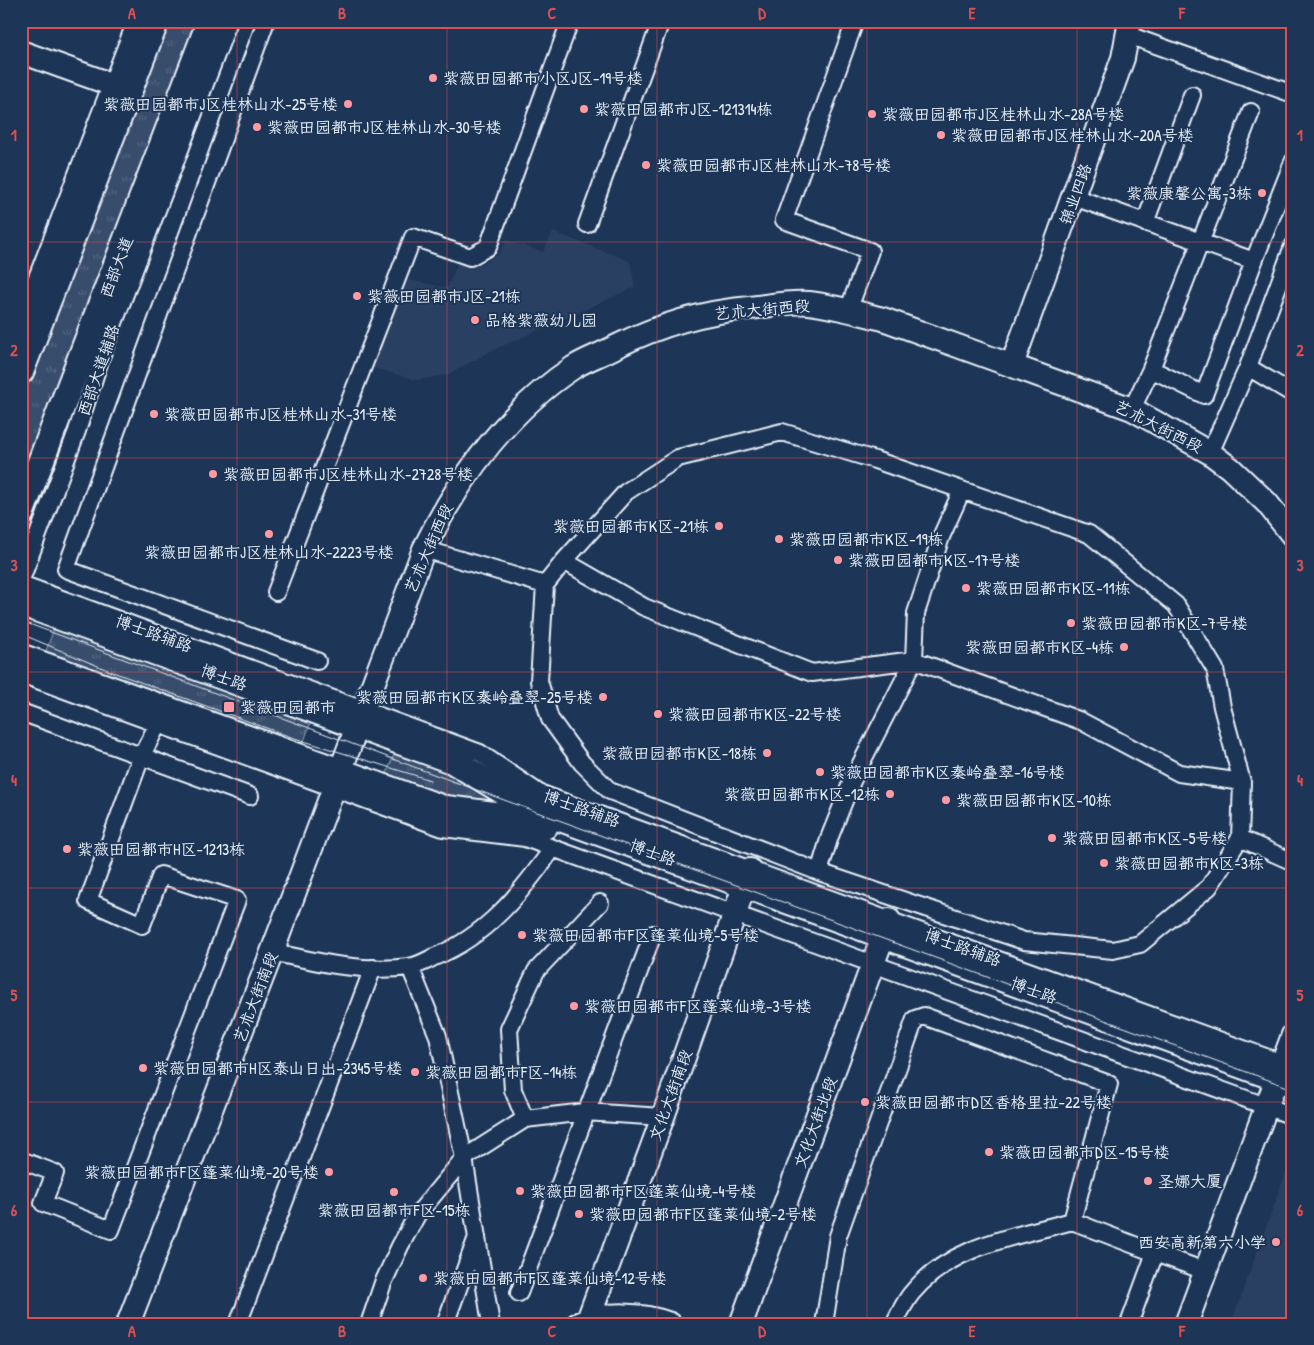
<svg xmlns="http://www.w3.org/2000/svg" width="1314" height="1345" font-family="'Patrick Hand','LXGW WenKai TC',sans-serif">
<defs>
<pattern id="grass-tufts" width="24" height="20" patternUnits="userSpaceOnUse" patternTransform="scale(1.25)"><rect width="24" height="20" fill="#374d6c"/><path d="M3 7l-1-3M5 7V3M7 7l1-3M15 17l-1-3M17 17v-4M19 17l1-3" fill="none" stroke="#546782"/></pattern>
</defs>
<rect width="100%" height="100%" fill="#1d3557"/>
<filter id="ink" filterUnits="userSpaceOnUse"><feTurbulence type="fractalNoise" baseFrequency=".02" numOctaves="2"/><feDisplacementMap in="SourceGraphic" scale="10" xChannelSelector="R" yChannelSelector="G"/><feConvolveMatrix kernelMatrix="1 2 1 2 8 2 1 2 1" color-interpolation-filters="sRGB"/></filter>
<g filter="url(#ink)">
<path fill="#2a4162" d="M553,232l77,29 5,26 -146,65 -42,23 -31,5 -45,-13 34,-88 42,9 11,-25 11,4 15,-4 15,-9 7,-14 37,12z
M1293,1159v165h-62l59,-163z"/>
<path fill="url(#grass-tufts)" stroke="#909fb2" d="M167,21h31l-177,462v-82z
M55,625l257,94 -10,28 -257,-93z
M396,749l100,44 -6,14 -33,-6 -72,-23z"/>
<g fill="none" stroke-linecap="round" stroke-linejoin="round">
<defs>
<path id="street" d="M266,21l-200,548 251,92
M1128,35l165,59
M1251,112l-100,257 53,26 50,-134
M1074,197l180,64 39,-99
M1145,223l47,-128
M587,224l74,-203
M848,311l22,-60 -86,-31 71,-199
M21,319l115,-298
M1248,367l45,27
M1132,409l19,-40
M782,432l93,28 214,74 87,71 39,64 7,38 20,75 -2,56 -31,49 -69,57 -27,6 -89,-9 -205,-69 -209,-81 -28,-28 -32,-44 -11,-38 6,-96 19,-24 62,-69 52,-34z
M1210,453l38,-86 45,-121
M424,549l121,36
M564,561l80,46 168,66 102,-13 167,61 98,52 63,9
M21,580l56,-149 24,-74 128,-336
M21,584l459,169 59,40 754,274
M276,592l137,-355 57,20 18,-10 82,-226
M21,674l422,154 82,10 768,278
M21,712l229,84
M1240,838l53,24
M819,872l11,-36 22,-55 62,-121 2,-47 25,-76 21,-47
M272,952c45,10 90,21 137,15 8,-1 17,-6 25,-10 53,-21 87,-64 119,-109
M410,967l28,69 26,122 27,166
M525,1119l-12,-29 -4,-61 27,-58 64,-68
M21,1160l34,13 -12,30 68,27 126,-330 -76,-25 -19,50 -54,-24 53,-144 17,-33
M519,1293l134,-359
M238,1324l135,-356
M369,1324l14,-41 17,-37 17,-31 47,-57 61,-39 60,-7 78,5
M445,1324l32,-87
M824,1324l14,-88 77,-217 9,-3 185,68 -37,137 83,32
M894,1324c5,-10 10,-21 17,-30 40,-49 103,-57 161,-73
M1129,1324l26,-71 50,18"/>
<path id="secondary" d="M21,52l109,39
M1012,365l111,-307 7,-37
M588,1320l75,-203 87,-247
M128,1324l144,-372 152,-403c35,-71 83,-138 150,-182 13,-8 28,-13 41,-20 42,-21 87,-35 134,-39 19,-2 41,-7 60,-5 25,3 50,10 74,16l249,90 78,44 20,15 37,35 26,33
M578,1324c28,-12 63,-11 92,0
M741,1324l148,-404
M1186,1324l107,-289"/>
<path id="primary" d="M21,371l135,-350
M21,513l189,-492
M21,603l432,158 70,42 28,12 742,269
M21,657l421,151 72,9 31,9"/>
</defs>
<use href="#street" stroke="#e8f1f8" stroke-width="20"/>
<use href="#secondary" stroke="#e8f1f8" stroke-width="26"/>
<use href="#primary" stroke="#e8f1f8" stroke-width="29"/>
<use href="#street" stroke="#1d3557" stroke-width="16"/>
<use href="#secondary" stroke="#1d3557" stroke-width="22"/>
<use href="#primary" stroke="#1d3557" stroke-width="25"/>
<path stroke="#e8f1f8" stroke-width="1" d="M21,621l423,157 849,311
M21,634l89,37 181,66 139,43"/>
</g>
</g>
<path fill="none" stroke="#da5052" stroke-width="1" stroke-opacity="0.55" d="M237,21v1303M447,21v1303M657,21v1303M867,21v1303M1077,21v1303M21,242h1272M21,458h1272M21,672h1272M21,888h1272M21,1102h1272"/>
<g fill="#ff9aa2" stroke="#1d3557" stroke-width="2">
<circle cx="433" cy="78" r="5"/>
<circle cx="348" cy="104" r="5"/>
<circle cx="584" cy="109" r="5"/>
<circle cx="872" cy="114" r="5"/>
<circle cx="257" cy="127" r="5"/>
<circle cx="941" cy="135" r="5"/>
<circle cx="646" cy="165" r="5"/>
<circle cx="1262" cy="193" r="5"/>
<circle cx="357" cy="296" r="5"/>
<circle cx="475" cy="320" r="5"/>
<circle cx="154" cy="414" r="5"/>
<circle cx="213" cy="474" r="5"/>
<circle cx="719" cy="526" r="5"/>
<circle cx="269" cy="534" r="5"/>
<circle cx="779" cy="539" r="5"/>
<circle cx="838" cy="560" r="5"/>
<circle cx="966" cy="588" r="5"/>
<circle cx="1071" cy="623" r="5"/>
<circle cx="1124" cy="647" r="5"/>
<circle cx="603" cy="697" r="5"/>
<rect x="223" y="701" width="12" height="12" rx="2.5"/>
<circle cx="658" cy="714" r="5"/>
<circle cx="767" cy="753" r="5"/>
<circle cx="820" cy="772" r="5"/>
<circle cx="890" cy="794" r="5"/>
<circle cx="946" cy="800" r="5"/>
<circle cx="1052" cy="838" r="5"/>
<circle cx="67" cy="849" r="5"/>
<circle cx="1104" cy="863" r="5"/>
<circle cx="522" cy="935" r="5"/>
<circle cx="574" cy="1006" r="5"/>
<circle cx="143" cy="1068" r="5"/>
<circle cx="415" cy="1072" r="5"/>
<circle cx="865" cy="1102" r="5"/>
<circle cx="989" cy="1152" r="5"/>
<circle cx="329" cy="1172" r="5"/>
<circle cx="1148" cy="1181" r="5"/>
<circle cx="520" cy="1191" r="5"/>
<circle cx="394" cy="1192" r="5"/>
<circle cx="579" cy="1214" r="5"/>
<circle cx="1276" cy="1242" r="5"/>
<circle cx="423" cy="1278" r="5"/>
</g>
<g text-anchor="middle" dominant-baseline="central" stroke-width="4" stroke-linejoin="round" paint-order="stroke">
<g font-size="16" fill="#e8f1f8" stroke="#1d3557" text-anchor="start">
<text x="443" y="78">紫薇田园都市小区J区-19号楼</text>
<text x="338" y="104" text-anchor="end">紫薇田园都市J区桂林山水-25号楼</text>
<text x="594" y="109">紫薇田园都市J区-121314栋</text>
<text x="882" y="114">紫薇田园都市J区桂林山水-28A号楼</text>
<text x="267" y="127">紫薇田园都市J区桂林山水-30号楼</text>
<text x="951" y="135">紫薇田园都市J区桂林山水-20A号楼</text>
<text x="656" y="165">紫薇田园都市J区桂林山水-78号楼</text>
<text x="1252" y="193" text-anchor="end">紫薇康馨公寓-3栋</text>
<text x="367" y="296">紫薇田园都市J区-21栋</text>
<text x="485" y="320">品格紫薇幼儿园</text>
<text x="164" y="414">紫薇田园都市J区桂林山水-31号楼</text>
<text x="223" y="474">紫薇田园都市J区桂林山水-2728号楼</text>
<text x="709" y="526" text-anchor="end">紫薇田园都市K区-21栋</text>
<text x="789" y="539">紫薇田园都市K区-19栋</text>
<text x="269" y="552" text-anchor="middle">紫薇田园都市J区桂林山水-2223号楼</text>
<text x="848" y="560">紫薇田园都市K区-17号楼</text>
<text x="976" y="588">紫薇田园都市K区-11栋</text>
<text x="1081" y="623">紫薇田园都市K区-7号楼</text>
<text x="1114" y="647" text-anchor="end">紫薇田园都市K区-4栋</text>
<text x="593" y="697" text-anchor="end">紫薇田园都市K区秦岭叠翠-25号楼</text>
<text x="240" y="707">紫薇田园都市</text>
<text x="668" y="714">紫薇田园都市K区-22号楼</text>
<text x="757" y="753" text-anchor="end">紫薇田园都市K区-18栋</text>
<text x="830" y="772">紫薇田园都市K区秦岭叠翠-16号楼</text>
<text x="880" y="794" text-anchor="end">紫薇田园都市K区-12栋</text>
<text x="956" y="800">紫薇田园都市K区-10栋</text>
<text x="1062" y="838">紫薇田园都市K区-5号楼</text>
<text x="77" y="849">紫薇田园都市H区-1213栋</text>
<text x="1114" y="863">紫薇田园都市K区-3栋</text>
<text x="532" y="935">紫薇田园都市F区蓬莱仙境-5号楼</text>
<text x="584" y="1006">紫薇田园都市F区蓬莱仙境-3号楼</text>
<text x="153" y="1068">紫薇田园都市H区泰山日出-2345号楼</text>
<text x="425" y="1072">紫薇田园都市F区-14栋</text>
<text x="875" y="1102">紫薇田园都市D区香格里拉-22号楼</text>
<text x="999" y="1152">紫薇田园都市D区-15号楼</text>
<text x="319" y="1172" text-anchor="end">紫薇田园都市F区蓬莱仙境-20号楼</text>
<text x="1158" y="1181">圣娜大厦</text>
<text x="530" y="1191">紫薇田园都市F区蓬莱仙境-4号楼</text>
<text x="394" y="1210" text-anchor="middle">紫薇田园都市F区-15栋</text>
<text x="589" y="1214">紫薇田园都市F区蓬莱仙境-2号楼</text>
<text x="1266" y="1242" text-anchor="end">西安高新第六小学</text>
<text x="433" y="1278">紫薇田园都市F区蓬莱仙境-12号楼</text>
</g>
<g font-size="16" fill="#e8f1f8" stroke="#1d3557">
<text transform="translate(1075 194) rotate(-70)">锦业四路</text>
<text transform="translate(116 267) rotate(-69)">西部大道</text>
<text transform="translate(762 309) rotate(-5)">艺术大街西段</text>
<text transform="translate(98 370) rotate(-71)">西部大道辅路</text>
<text transform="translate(1159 426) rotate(27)">艺术大街西段</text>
<text transform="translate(428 548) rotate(-66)">艺术大街西段</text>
<text transform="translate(154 633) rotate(20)">博士路辅路</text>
<text transform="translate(224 677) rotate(20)">博士路</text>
<text transform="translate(582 808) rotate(20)">博士路辅路</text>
<text transform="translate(653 852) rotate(20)">博士路</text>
<text transform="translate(963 947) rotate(20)">博士路辅路</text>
<text transform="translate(1034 990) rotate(20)">博士路</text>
<text transform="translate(255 997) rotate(-69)">艺术大街南段</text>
<text transform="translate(670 1095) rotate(-70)">文化大街南段</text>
<text transform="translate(815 1122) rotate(-70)">文化大街北段</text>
</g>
</g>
<rect width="1314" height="1345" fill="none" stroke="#1d3557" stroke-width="55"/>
<rect x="28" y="28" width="1258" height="1290" fill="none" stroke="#da5052" stroke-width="2"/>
<g font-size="16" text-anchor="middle" font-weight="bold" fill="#da5052">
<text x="132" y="19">A</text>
<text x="342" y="19">B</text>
<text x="552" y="19">C</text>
<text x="762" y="19">D</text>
<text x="972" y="19">E</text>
<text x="1182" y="19">F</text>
<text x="14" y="141">1</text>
<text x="1300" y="141">1</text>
<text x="14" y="356">2</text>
<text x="1300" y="356">2</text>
<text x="14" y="571">3</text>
<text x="1300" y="571">3</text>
<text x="14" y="786">4</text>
<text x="1300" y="786">4</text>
<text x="14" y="1001">5</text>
<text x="1300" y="1001">5</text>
<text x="14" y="1216">6</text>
<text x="1300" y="1216">6</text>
<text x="132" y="1337">A</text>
<text x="342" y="1337">B</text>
<text x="552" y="1337">C</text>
<text x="762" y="1337">D</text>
<text x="972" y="1337">E</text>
<text x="1182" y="1337">F</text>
</g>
</svg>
